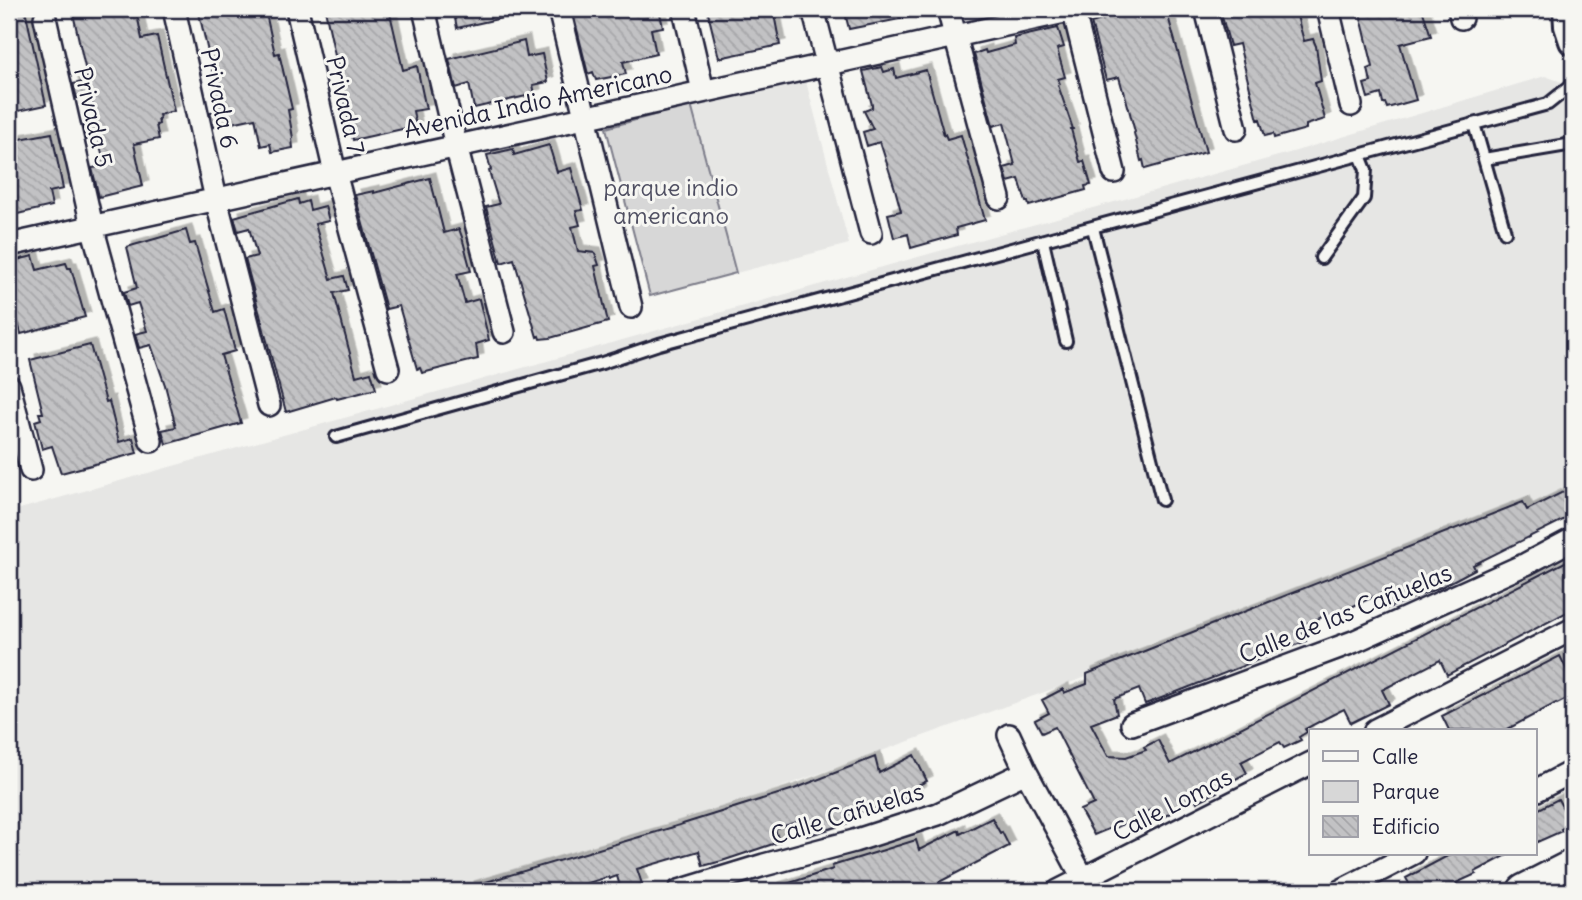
<svg xmlns="http://www.w3.org/2000/svg" width="1582" height="900" font-family="Delius,sans-serif">
<defs>
<pattern id="building-back-hatch" width="6" height="6" patternUnits="userSpaceOnUse" patternTransform="scale(1.75)"><rect width="6" height="6" fill="#c2c2c4"/><path d="M-1 5l2 2M0 0l6 6M5-1l2 2" fill="none" stroke="#a6a6a9"/></pattern>
<filter id="shadow"><feDropShadow dx="5.5" dy="-5.5" stdDeviation="0" flood-color="#0004"/></filter>
</defs>
<rect width="100%" height="100%" fill="#f6f6f2"/>
<filter id="ink" filterUnits="userSpaceOnUse"><feTurbulence type="fractalNoise" baseFrequency=".0143" numOctaves="2"/><feDisplacementMap in="SourceGraphic" scale="14" xChannelSelector="R" yChannelSelector="G"/><feConvolveMatrix kernelMatrix="1 2 1 2 8 2 1 2 1" color-interpolation-filters="sRGB"/></filter>
<g filter="url(#ink)">
<path fill="#e6e6e4" d="M804,74l45,170 -113,29 -45,-168z
M1545,76l28,10v405l-398,154 -443,160 -278,86h-445v-379l1287,-361z"/>
<path fill="#d7d7d7" stroke="#7c7c89" stroke-width="2" d="M691,105l45,168 -86,23 -44,-168z"/>
<path fill="url(#building-back-hatch)" stroke="#22223b" stroke-width="2" filter="url(#shadow)" d="M9,9h16l21,96 -37,8z
M72,9h64l6,30 15,-3 17,75 -15,4 1,3 -2,1 1,5 -3,1 3,14 -25,5 9,42 -44,11 -7,-29 13,-2 -7,-28 -12,2 -3,-14 14,-3 -7,-28 -13,3 -4,-14 15,-3z
M198,9h67l10,45 4,-1 13,56 -4,1 5,28 -1,1 1,9 -21,4 -2,-8 -9,2 -6,-28 -42,9 -3,-15 7,-1 -4,-29h2z
M325,9h64l14,61 14,-4 3,15 6,28 -13,2 3,15 -63,14z
M453,9h62l1,6 -59,13z
M572,9h87l4,18 -12,2 5,25 -33,8 3,12 -30,6 -3,-8 -5,2z
M707,9h66l7,36 -61,13z
M844,9h70l1,7 -66,13z
M1141,9h25l40,143 -61,17 -2,-9 -2,1 -7,-28 1,-1 -11,-41h-1l-4,-14 -13,3 -15,-57z
M1220,9h75l9,32 9,-2 3,7 5,35 -6,2 10,36 -19,6v4l-32,9 -1,-4 -8,2 -5,-17 -2,1 -12,-47 -7,-29 -9,2z
M1359,9h63l9,27 -31,8 16,56 -29,8 -2,-5h-2l-2,-9 -13,4 -4,-14 7,-2 -3,-13 5,-2z
M1058,28l6,19 -7,2 8,28 -7,2 2,5 -2,1 15,44h-2l9,33 4,-1 7,24 -6,1 1,4 -57,16 -1,-4h-2l-7,-23 -11,3 -4,-14 11,-3 -11,-42 -11,3 -19,-72 11,-4 1,3 29,-8 -1,-7z
M524,41l3,16 15,-3 6,28 -15,3 2,9 -61,14 -5,-24 -13,4 -7,-29z
M882,67l2,5 10,-3 2,9 30,-8 18,65 1,-1 2,5 14,-4 24,85 -29,8 1,7 -46,13 -3,-14 -14,4 -6,-24 13,-3 -6,-22 -15,-47 -13,4 -4,-14 10,-3 -9,-18 8,-3v-3l-9,-34z
M52,133l11,56 -14,3 3,14 -43,10v-75z
M549,145l8,27 14,-4 12,42 -7,1 4,14 -8,2 6,24 17,2 4,12 -4,1 13,56 -58,16 -10,1 -1,-3 -2,1 -23,-78 -13,4 -15,-56 13,-3 -10,-33 2,-1 -4,-15 26,-6 1,6z
M430,178l14,55 15,-4 3,8 9,34 -14,3 8,29 14,-4 10,41 -13,4 2,15 -56,14 -2,-5 -3,1 -18,-63 -13,3 -31,-114 19,-4v2z
M298,199l1,5 9,-3 2,9 15,-4 4,15 -14,3 16,55 13,-3 4,14 -14,3 22,83 15,-4 5,17 -39,10 -1,-2 -50,15 -41,-153 12,-3 -8,-28 -11,3 -4,-14z
M186,230l4,14 5,-1 20,69 9,-3 11,42 -14,4 20,68 -75,21 -4,-14 14,-3 -11,-42 -14,-40 -12,3 -4,-14 12,-3 -9,-28 -10,3 -4,-14 13,-4 -10,-41z
M33,256l4,14 29,-7 2,5h3l14,49 -64,17 -8,-32h-1l-3,-10v-30z
M90,345l16,57 3,-1 10,41 14,-4 4,15 -76,20 -9,-27 -10,3 -7,-28 6,-2 -2,-6h4l-13,-53z
M1573,487v24l-4,2 2,3 -98,49 2,4 -34,18 -55,22 -6,-15 -16,7 -36,17 -1,-3 -27,11 6,15 -147,58 -14,5 -6,-15 -25,10 3,15 -26,10 17,32 18,1 20,-7 -2,-3 14,-7 12,24 403,-206v51l-126,66 -7,-15 -58,30 7,14 -38,19 -7,-14 -12,6 -27,14 2,3 -8,5 2,3 -17,8 -4,-6 -39,20 6,11 -32,17 2,2 -20,10 -1,-3 -38,21 -6,-11 -38,20 -1,-2 -19,8 -14,-25 14,-6 -39,-77 -13,6 -7,-13 14,-7 -7,-13 21,-11 1,4 23,-9v-10l27,-11 409,-161 4,8z
M1560,656l13,26v14l-16,8 -1,-1 -50,27h-57l-7,-14z
M914,755l13,26 -9,4 3,5 -26,14 -48,11 2,8 -42,13 -4,-16 -28,9 4,13 -57,19 -19,5 -4,-15 -62,18 5,15 -21,6 -4,-14 -8,3 -1,-2 -33,10 1,4h-106l-1,-4 201,-59 124,-39 81,-32 4,16z
M1558,799l13,25 -10,5 1,2 -27,12v-32z
M992,818l8,15 2,-1 7,14 -87,45h-148v-3l59,-19 -1,-3 84,-26 3,10 40,-20 1,4z
M1453,853h58l-36,19 1,2 -20,9 1,2 -11,6h-33l-7,-13z"/>
<g fill="none" stroke-linecap="round" stroke-linejoin="round">
<defs>
<path id="service" d="M1474,124l31,108
M1484,159l89,-15
M1093,228l69,272
M1043,241l23,100
M1321,258l43,-60 2,-28 -6,-15
M336,437l266,-74 57,-19 889,-240 25,-20"/>
<path id="minor" d="M174,9l42,190 53,206
M297,9l38,164 53,196
M424,9l32,137 48,186
M559,9l72,298
M684,9l19,82
M813,9l58,224
M948,9l51,189
M1073,9l41,163
M1206,9l30,120
M1328,9l23,96
M1459,9l2,9
M45,18l47,208 59,215
M9,245l1069,-236
M9,386l22,84
M1132,724l221,-82 173,-78 47,-25
M1375,730l198,-101
M1009,735l17,37 64,119
M1535,791l38,-20
M679,891l85,-26 90,-24 84,-27 88,-42
M1058,891l253,-128
M1340,891l74,-38"/>
<path id="tertiary" d="M1567,9l1,17 5,15"/>
<path id="primary" d="M1524,891l49,-25"/>
</defs>
<use href="#service" stroke="#22223b" stroke-width="16"/>
<use href="#minor" stroke="#22223b" stroke-width="26"/>
<use href="#tertiary" stroke="#22223b" stroke-width="32"/>
<use href="#primary" stroke="#22223b" stroke-width="37"/>
<use href="#service" stroke="#f6f6f2" stroke-width="10"/>
<use href="#minor" stroke="#f6f6f2" stroke-width="21"/>
<use href="#tertiary" stroke="#f6f6f2" stroke-width="26"/>
<use href="#primary" stroke="#f6f6f2" stroke-width="32"/>
</g>
</g>
<g text-anchor="middle" dominant-baseline="central" stroke-width="6" stroke-linejoin="round" paint-order="stroke">
<g font-size="24" fill="#22223b" stroke="#f6f6f2">
<text transform="translate(220 98) rotate(78)">Privada 6</text>
<text transform="translate(538 101) rotate(-12)">Avenida Indio Americano</text>
<text transform="translate(346 105) rotate(77)">Privada 7</text>
<text transform="translate(94 117) rotate(77)">Privada 5</text>
<text transform="translate(1345 613) rotate(-22)">Calle de las Cañuelas</text>
<text transform="translate(1172 804) rotate(-27)">Calle Lomas</text>
<text transform="translate(847 813) rotate(-17)">Calle Cañuelas</text>
</g>
<g font-size="24" fill="#4f4f62" stroke="#f6f6f2">
<text x="671" y="187">parque indio<tspan x="671" dy="28">americano</tspan></text>
</g>
</g>
<rect width="1582" height="900" fill="none" stroke="#f6f6f2" stroke-width="35"/>
<rect x="18" y="18" width="1547" height="865" fill="none" stroke="#22223b" stroke-width="2.5" filter="url(#ink)"/>
<rect x="1309" y="729" width="228" height="126" fill="#f6f6f2" stroke="#a1a1a9" stroke-width="2"/>
<rect x="1323" y="751" width="35" height="10" fill="#f6f6f2" stroke="#a1a1a9" stroke-width="2"/>
<text x="1372" y="764" font-size="21" fill="#22223b">Calle</text>
<rect x="1323" y="781" width="35" height="21" fill="#d7d7d7" stroke="#a1a1a9" stroke-width="2"/>
<text x="1372" y="799" font-size="21" fill="#22223b">Parque</text>
<rect x="1323" y="816" width="35" height="21" fill="url(#building-back-hatch)" stroke="#a1a1a9" stroke-width="2"/>
<text x="1372" y="834" font-size="21" fill="#22223b">Edificio</text>
</svg>
